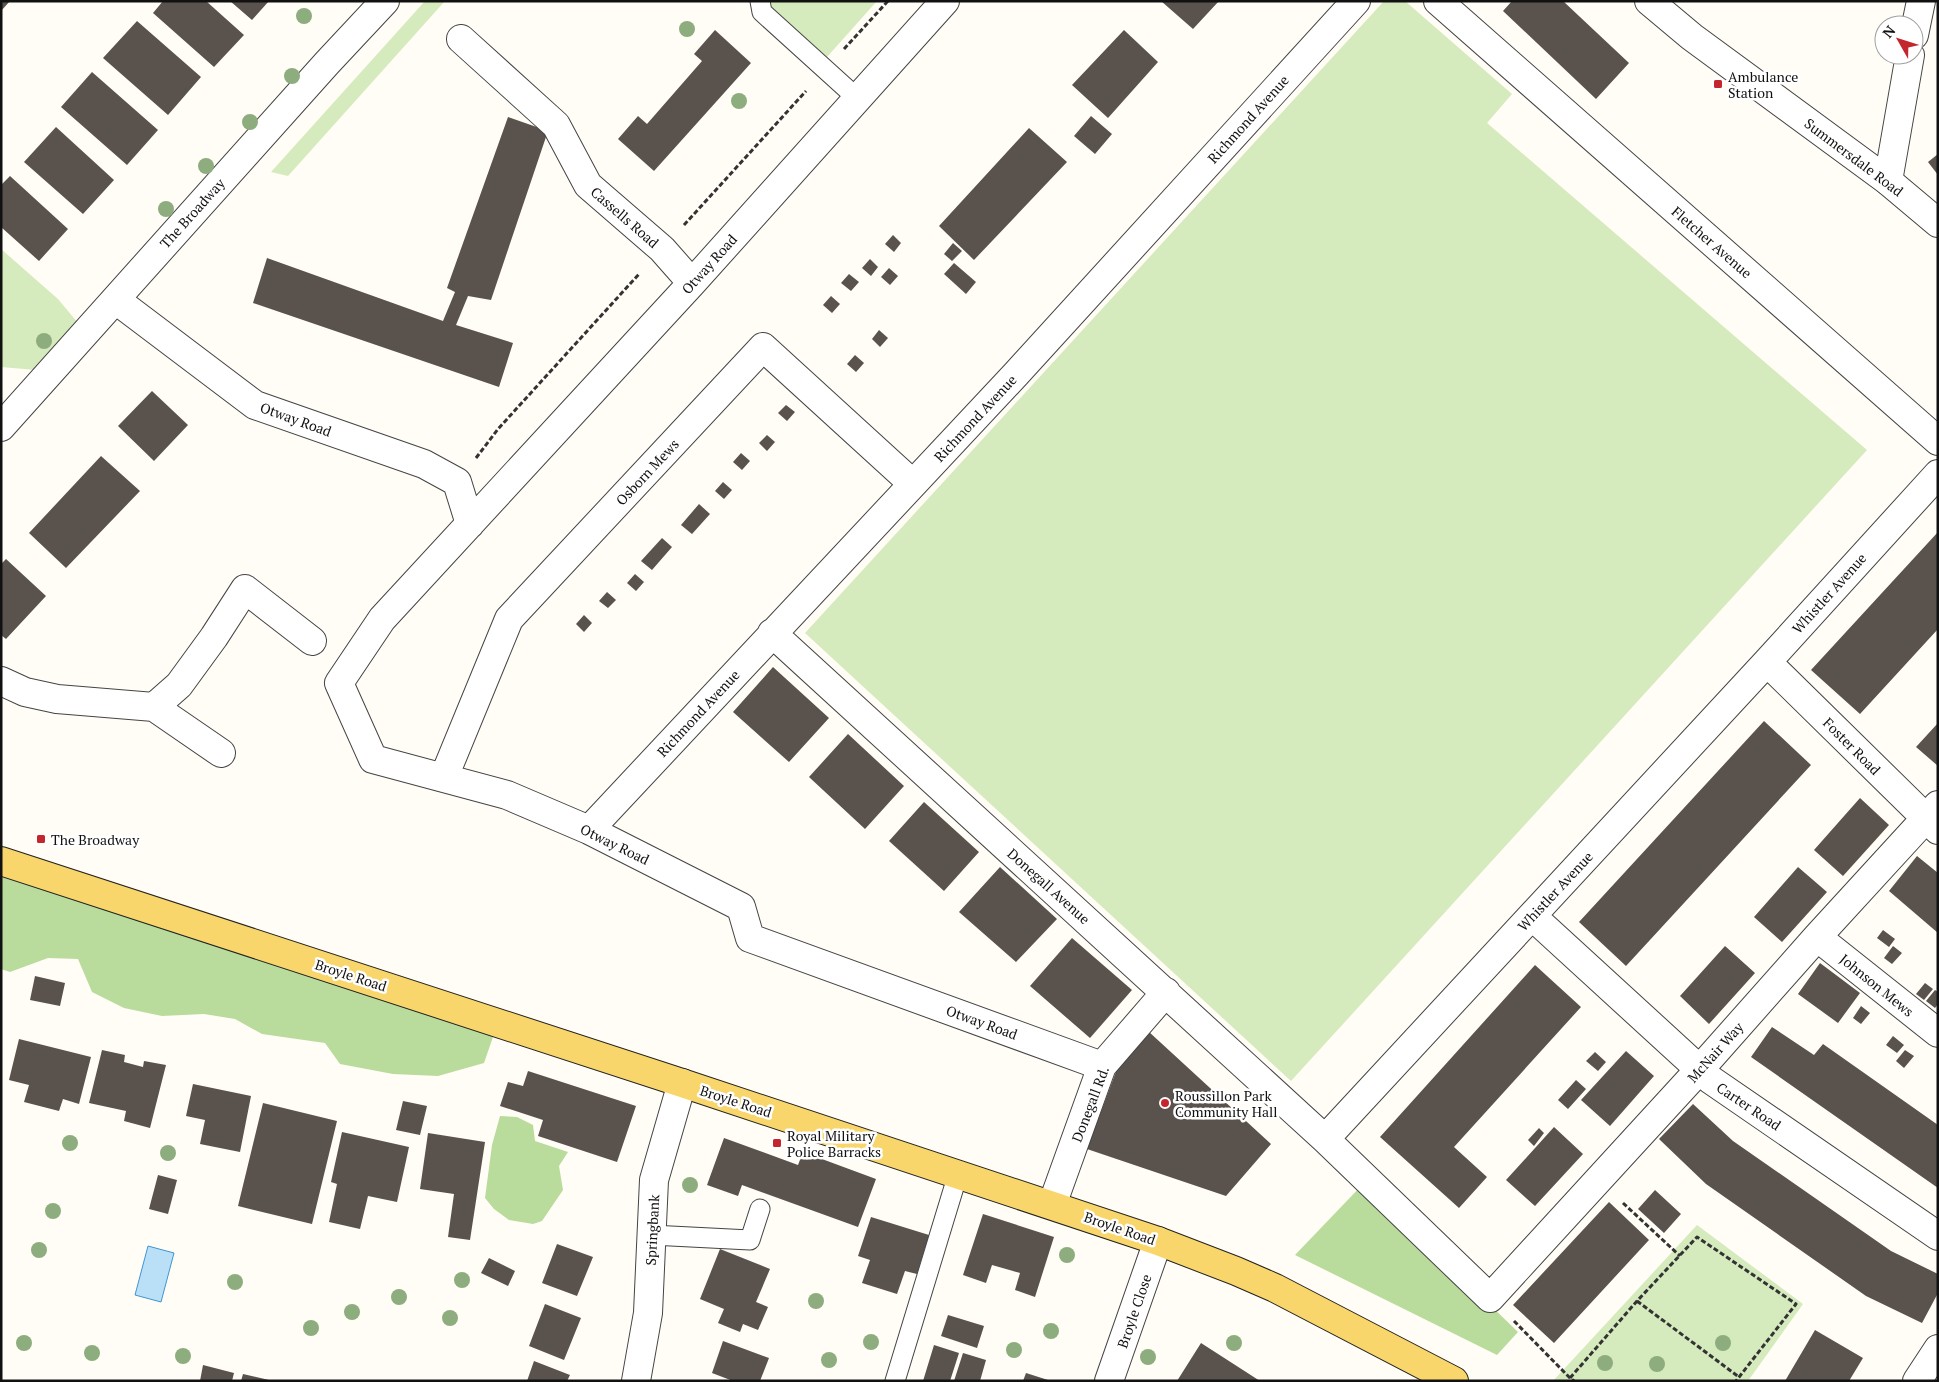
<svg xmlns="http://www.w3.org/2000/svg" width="1939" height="1382" font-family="'PT Serif',serif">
<rect width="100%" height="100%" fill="#fffdf5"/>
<path fill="#d5ebbd" d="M425,1h20l-157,175 -17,-4z
M767,1h110l-50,56 -59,-53z
M1384,1h21l107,93 -25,29 380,327 -576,631 -486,-448z
M1,249l57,50 20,24 -42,47 -35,-3z
M1697,1225l106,79 -55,77h-195z"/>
<path fill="#b9dc9c" d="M1,876l493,158 -10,29 -46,13 -45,-2 -53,-10 -15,-21 -63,-9 -27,-15 -31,-5 -42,2 -38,-8 -32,-16 -14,-33 -30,-1 -38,14 -9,-3z
M500,1116l17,1 16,8 2,16 33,11 -9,14 4,24 -21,31 -9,3 -24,-4 -15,-11 -9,-11 7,-53z
M1364,1183l154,149 -21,23 -202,-100z"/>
<path fill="#b9e0f7" stroke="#3f96cf" d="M148,1246l26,7 -13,49 -26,-7z"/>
<path fill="#5a524d" d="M1,1h9l-9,10z
M163,1h43l38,34 -30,32 -61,-54z
M230,1h39l-17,19z
M1161,1h58l-26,28z
M1512,1h51l66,62 -33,36 -93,-88z
M137,21l64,56 -33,38 -65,-57z
M715,30l36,33 -97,108 -36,-32 20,-23 9,8 55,-63 -8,-7z
M1124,30l34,32 -50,56 -36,-33z
M92,72l66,58 -31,35 -66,-58z
M1091,116l21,18 -17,20 -21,-18z
M508,117l40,14 -57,169 -23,-4 -12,29 57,18 -14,44 -246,-84 14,-45 176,63 12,-29 -8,-4z
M56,127l58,53 -31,34 -59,-52z
M1029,128l38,34 -93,98 -35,-34z
M1938,154v21l-10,-13z
M10,176l58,53 -29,32 -38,-34v-42z
M893,235l8,8 -7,9 -9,-8z
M953,243l9,8 -10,10 -8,-7z
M870,259l8,8 -7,9 -9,-8z
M954,263l22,19 -10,12 -22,-20z
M889,268l9,8 -8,9 -9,-8z
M849,274l10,8 -8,9 -10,-8z
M831,296l9,8 -8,9 -9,-8z
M879,330l9,8 -8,9 -8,-8z
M855,355l9,8 -8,9 -9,-8z
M152,391l36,34 -34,36 -36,-35z
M786,405l9,7 -8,9 -9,-8z
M767,435l8,7 -8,9 -8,-8z
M741,453l9,8 -8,9 -9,-8z
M101,456l39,35 -74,77 -37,-35z
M723,482l9,8 -8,9 -9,-8z
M699,504l11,10 -18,20 -11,-9z
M1938,532v97l-78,85 -49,-44z
M662,538l10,9 -20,23 -11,-9z
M6,559l40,37 -40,43 -5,-4v-71z
M635,574l9,8 -8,9 -9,-8z
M607,592l9,8 -8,8 -9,-7z
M584,615l8,8 -8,9 -8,-8z
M773,667l56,51 -40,44 -56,-50z
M1764,721l47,44 -185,201 -47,-44z
M1938,723v43l-22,-19z
M848,734l56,52 -39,43 -56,-52z
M1860,798l29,27 -46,51 -29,-26z
M924,802l55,50 -35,39 -55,-50z
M1917,856l21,17v60l-49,-42z
M1000,867l57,52 -41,43 -57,-50z
M1798,867l29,25 -45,50 -28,-25z
M1883,930l12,9 -6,8 -12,-9z
M1072,938l60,52 -42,48 -60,-52z
M1725,946l30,27 -46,51 -29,-28z
M1893,946l9,7 -10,11 -8,-6z
M1820,963l40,30 -22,30 -40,-29z
M1535,965l46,42 -127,140 33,30 -28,31 -79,-71z
M35,976l30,7 -5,23 -30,-6z
M1925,983l8,6 -9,11 -8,-6z
M1935,990l3,2v12l-3,4 -9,-7z
M1861,1006l9,7 -9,11 -8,-6z
M1772,1027l42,28 9,-11 115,81v63l-187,-131z
M1148,1031l123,113 -45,52 -139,-47 33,-88z
M1893,1036l11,9 -7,8 -11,-8z
M19,1039l72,18 -12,47 -16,-5 -4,12 -35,-9 5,-17 -20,-5z
M102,1050l23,5 -1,7 19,5 1,-6 22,4 -16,63 -26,-7 2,-10 -37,-8z
M1905,1050l9,6 -10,12 -8,-7z
M1626,1051l28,25 -44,50 -29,-26z
M1595,1052l11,10 -8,9 -12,-10z
M528,1071l108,35 -19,56 -79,-26 5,-16 -43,-14 8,-24 15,4z
M1576,1080l10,9 -18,20 -10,-9z
M193,1084l58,12 -11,56 -40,-8 5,-24 -19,-4z
M403,1101l24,5 -7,29 -24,-5z
M263,1103l74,18 -25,103 -74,-18z
M1693,1104l40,37 158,110 47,23v19l-16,30 -56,-27 -160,-112 -47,-45z
M1554,1127l29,27 -48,52 -29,-26z
M1539,1128l5,5 -10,13 -6,-6z
M342,1132l67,15 -12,55 -29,-6 -8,33 -31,-7 8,-38 -6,-2z
M428,1133l57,9 -15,98 -22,-3 6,-43 -34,-5z
M724,1138l74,27 5,-13 73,27 -18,48 -116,-42 -4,11 -31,-11z
M158,1175l19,5 -9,34 -19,-5z
M1655,1190l26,24 -17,19 -26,-24z
M1609,1202l40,38 -95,103 -41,-38z
M983,1214l71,23 -19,60 -20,-7 5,-17 -28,-8 -6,18 -23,-8z
M871,1217l58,18 -12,39 -12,-3 -8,23 -35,-11 8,-23 -12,-4z
M557,1244l36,13 -16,39 -35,-13z
M720,1249l50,20 -14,33 12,5 -10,23 -15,-6 -3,8 -22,-9 6,-14 -24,-10z
M489,1258l26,13 -7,15 -27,-13z
M545,1304l36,14 -17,42 -35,-14z
M948,1315l36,11 -7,22 -36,-12z
M1815,1330l48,28 -14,23h-64z
M723,1341l46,17 -9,23h-27l-21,-8z
M1201,1343l59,38h-83z
M934,1345l25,8 -9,28h-27z
M963,1353l23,7 -6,21h-26z
M534,1361l36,14 -3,6h-40z
M203,1365l31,8 -2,8h-32z
M1026,1373l22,7 -1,1h-24z
M243,1374l26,6v1h-28z"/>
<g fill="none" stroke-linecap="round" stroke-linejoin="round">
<defs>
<path id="service" d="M760,1l2,11 96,87
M651,1235l99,5 10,-31
M895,1381l63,-207"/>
<path id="minor" d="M945,1l-253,282 -310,336 -43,64 34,76 134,36 82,35 152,77 9,31 352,128
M1438,1l500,440
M1914,35l7,-34
M461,39l95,86 32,60 74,64 30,34
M1888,181l22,-126
M116,300l139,105 169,59 33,18 13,42
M772,633l553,506 165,159 210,-229 117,-132 121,-132
M1767,662l171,168
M1,681l24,11 32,7 97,8 25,-22 35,-48 31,-48 67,52
M154,707l67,46
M444,777l65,-158 254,-272 150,137
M589,830l427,-456 340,-373
M1532,916l179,164 227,156
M1817,937l121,96
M1325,1139l442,-477 171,-188
M1052,1205l50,-139 64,-74
M636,1381l12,-68 6,-133 28,-97
M1109,1381l49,-140
M1917,1381l21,-32"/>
<path id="tertiary" d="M1649,1l43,36 196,144 50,42
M1,427l326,-364 58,-62"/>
<path id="primary" d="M1,861l681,222 476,158 78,30 39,17 179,93"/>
</defs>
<use href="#service" stroke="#444" stroke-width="21"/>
<use href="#minor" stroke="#444" stroke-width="30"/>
<use href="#tertiary" stroke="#444" stroke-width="30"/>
<use href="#primary" stroke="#222" stroke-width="30"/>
<path stroke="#333" stroke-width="3" stroke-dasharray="5 2.5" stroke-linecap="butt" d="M844,49l44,-48
M684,225l122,-134
M476,458l22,-29 141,-155
M1623,1203l57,53
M1637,1301l102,76
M1514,1321l56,57 4,3
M1570,1378l67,-77 60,-64 99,67 -60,77"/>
<use href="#service" stroke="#fff" stroke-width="19"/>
<use href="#minor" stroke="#fff" stroke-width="28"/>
<use href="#tertiary" stroke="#fff" stroke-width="28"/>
<use href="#primary" stroke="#f9d66b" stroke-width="28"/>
</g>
<g fill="#8dad7f">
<circle cx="304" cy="16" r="8"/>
<circle cx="687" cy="29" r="8"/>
<circle cx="292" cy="76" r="8"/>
<circle cx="739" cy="101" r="8"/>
<circle cx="250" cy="122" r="8"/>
<circle cx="206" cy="166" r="8"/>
<circle cx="166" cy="209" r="8"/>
<circle cx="44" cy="341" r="8"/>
<circle cx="70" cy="1143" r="8"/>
<circle cx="168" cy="1153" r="8"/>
<circle cx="690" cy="1185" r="8"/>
<circle cx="53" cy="1211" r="8"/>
<circle cx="39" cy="1250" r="8"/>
<circle cx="1067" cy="1255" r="8"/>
<circle cx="462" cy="1280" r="8"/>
<circle cx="235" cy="1282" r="8"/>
<circle cx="399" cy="1297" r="8"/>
<circle cx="816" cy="1301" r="8"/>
<circle cx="352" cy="1312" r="8"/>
<circle cx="450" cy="1318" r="8"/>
<circle cx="311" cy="1328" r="8"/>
<circle cx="1051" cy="1331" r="8"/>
<circle cx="871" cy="1342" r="8"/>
<circle cx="24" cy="1343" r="8"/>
<circle cx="1234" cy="1343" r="8"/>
<circle cx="1723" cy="1343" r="8"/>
<circle cx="1014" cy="1350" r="8"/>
<circle cx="92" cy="1353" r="8"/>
<circle cx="183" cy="1356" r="8"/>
<circle cx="1148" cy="1357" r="8"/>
<circle cx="829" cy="1360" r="8"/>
<circle cx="1605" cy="1363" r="8"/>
<circle cx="1657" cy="1364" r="8"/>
</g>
<g fill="#c4262e" stroke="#fff" stroke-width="2">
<rect x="1713" y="79" width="10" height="10" rx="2.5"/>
<rect x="36" y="834" width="10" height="10" rx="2.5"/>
<circle cx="1165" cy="1103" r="5"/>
<rect x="772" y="1138" width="10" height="10" rx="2.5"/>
</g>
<g text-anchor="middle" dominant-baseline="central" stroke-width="5" stroke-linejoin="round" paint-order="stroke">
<g font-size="14" fill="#111" stroke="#fff" text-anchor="start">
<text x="1728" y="76">Ambulance<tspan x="1728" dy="16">Station</tspan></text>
<text x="51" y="839">The Broadway</text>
<text x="1175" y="1095">Roussillon Park<tspan x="1175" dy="16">Community Hall</tspan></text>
<text x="787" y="1135">Royal Military<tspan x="787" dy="16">Police Barracks</tspan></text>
</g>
<g font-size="14" fill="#111" stroke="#fff">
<text transform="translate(1248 119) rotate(-48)">Richmond Avenue</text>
<text transform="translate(1854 157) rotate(37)">Summersdale Road</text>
<text transform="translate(192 213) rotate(-48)">The Broadway</text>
<text transform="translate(625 217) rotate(41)">Cassells Road</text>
<text transform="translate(1712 242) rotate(41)">Fletcher Avenue</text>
<text transform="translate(709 264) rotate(-48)">Otway Road</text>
<text transform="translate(975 418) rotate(-47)">Richmond Avenue</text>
<text transform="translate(296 419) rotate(20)">Otway Road</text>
<text transform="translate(647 472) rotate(-47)">Osborn Mews</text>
<text transform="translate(1829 593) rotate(-48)">Whistler Avenue</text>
<text transform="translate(698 713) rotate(-47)">Richmond Avenue</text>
<text transform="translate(1852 746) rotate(45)">Foster Road</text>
<text transform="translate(615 844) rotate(26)">Otway Road</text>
<text transform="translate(1049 886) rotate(42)">Donegall Avenue</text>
<text transform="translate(1555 891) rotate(-47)">Whistler Avenue</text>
<text transform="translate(351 975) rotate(18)">Broyle Road</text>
<text transform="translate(1877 985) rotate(39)">Johnson Mews</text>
<text transform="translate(982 1022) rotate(20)">Otway Road</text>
<text transform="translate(1715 1052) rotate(-48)">McNair Way</text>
<text transform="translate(736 1101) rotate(18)">Broyle Road</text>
<text transform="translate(1090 1104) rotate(-69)">Donegall Rd.</text>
<text transform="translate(1749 1106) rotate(34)">Carter Road</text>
<text transform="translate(1120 1228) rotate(19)">Broyle Road</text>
<text transform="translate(652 1230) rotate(-87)">Springbank</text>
<text transform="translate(1134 1311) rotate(-71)">Broyle Close</text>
</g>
</g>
<rect width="1939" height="1382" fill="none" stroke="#111111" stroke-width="5"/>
<g transform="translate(1899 40) rotate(309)"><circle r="24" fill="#ffffff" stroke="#a0a0a0"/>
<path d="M0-4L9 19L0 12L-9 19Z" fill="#c4262e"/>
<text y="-8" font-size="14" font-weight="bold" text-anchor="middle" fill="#111111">N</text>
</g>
</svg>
